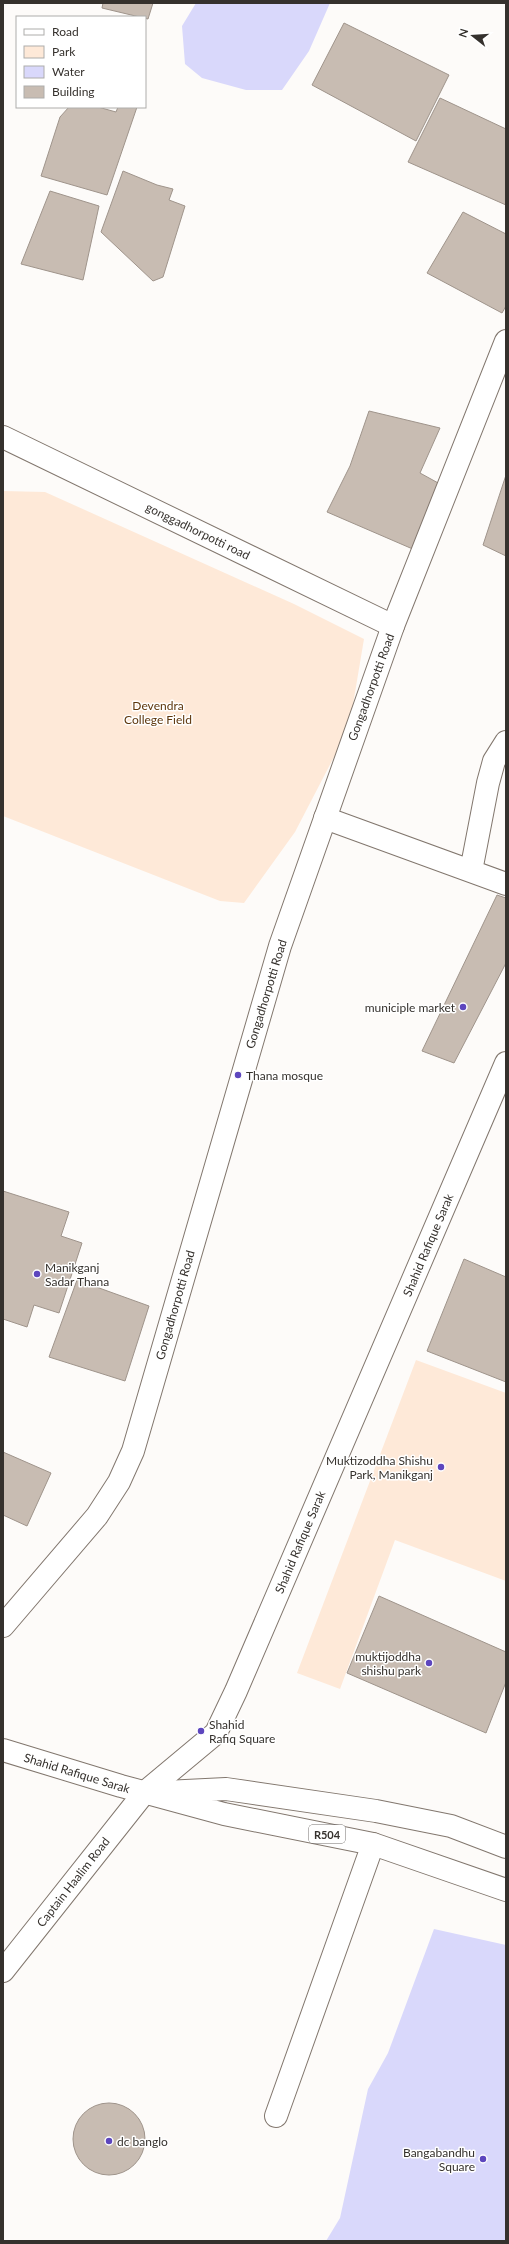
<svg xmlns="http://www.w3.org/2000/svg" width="509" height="2244" font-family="Lato,sans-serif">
<rect width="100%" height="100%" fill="#fdfbf9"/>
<path fill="#fee9d8" d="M3,491l42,1 249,112 70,35 -15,89 -54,104 -51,71 -24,-2 -217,-85z
M416,1360l90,33v188l-111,-41 -55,149 -43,-16z"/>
<path fill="#d9d8fb" d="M196,3h134l-21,48 -27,39h-36l-44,-12 -17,-14 -3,-38z
M434,1929l72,16v296h-180l14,-23 28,-129 20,-36z"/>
<path fill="#c8bcb2" stroke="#9f948b" d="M103,3h50l-5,16 -46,-11z
M344,23l105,52 -33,66 -104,-56z
M440,98l66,31v76l-98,-43z
M69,107h29l18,5 2,-5h19l-30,88 -66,-19 19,-59z
M123,171l34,14 16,4 -4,11 16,6 -22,71 -10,4 -52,-49z
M50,191l49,15 -16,74 -62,-16z
M463,212l43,22v72l-4,7 -75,-40z
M369,411l71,17 -20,45 20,11 -25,66 -88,-38 23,-46z
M506,475v81l-23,-11z
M497,895l9,3v65l-52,100 -32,-12z
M3,1191l66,21 -8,24 21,7 -23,70 -25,-8 -7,22 -24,-8z
M464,1259l42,18v105l-79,-31z
M77,1280l72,26 -24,75 -76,-24z
M3,1452l48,21 -24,53 -24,-11z
M379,1596l127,56v30l-20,51 -139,-60z
M73 2139a36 36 0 1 1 72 0a36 36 0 1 1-72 0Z"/>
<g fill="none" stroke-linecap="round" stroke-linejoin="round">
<defs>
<path id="minor" d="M3,437l390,189
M325,818l181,66
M471,871l17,-88 6,-22 12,-19
M3,1971l141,-178
M276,2116l97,-272"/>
<path id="tertiary" d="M3,1626l94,-110 22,-34 14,-31 147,-505 113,-320 113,-285
M144,1793l72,-60 20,-42 270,-628"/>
<path id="primary" d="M3,1750l118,36 103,28 149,30 133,46
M165,1792l61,-3 150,22 75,15 55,21"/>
</defs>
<use href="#minor" stroke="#82776e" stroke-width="24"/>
<use href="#tertiary" stroke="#82776e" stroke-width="24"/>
<use href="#primary" stroke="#82776e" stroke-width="24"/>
<use href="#minor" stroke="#fff" stroke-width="22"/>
<use href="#tertiary" stroke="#fff" stroke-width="22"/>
<use href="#primary" stroke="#fff" stroke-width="22"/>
</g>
<g fill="#5d46be" stroke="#fff" stroke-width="1.5">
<circle cx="463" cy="1007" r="4"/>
<circle cx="238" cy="1075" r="4"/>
<circle cx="37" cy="1274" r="4"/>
<circle cx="441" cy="1467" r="4"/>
<circle cx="429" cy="1663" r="4"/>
<circle cx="201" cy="1731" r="4"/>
<circle cx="109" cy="2141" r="4"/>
<circle cx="483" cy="2159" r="4"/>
</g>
<g text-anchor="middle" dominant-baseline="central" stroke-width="3" stroke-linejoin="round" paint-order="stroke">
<rect fill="#fff" stroke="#726f6c" stroke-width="1" x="309" y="1825" width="36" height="18" rx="3"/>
<g font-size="11" font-weight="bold" fill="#35312d">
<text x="327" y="1834">R504</text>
</g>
<g font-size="12" fill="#35312d" stroke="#fff">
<text transform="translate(198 531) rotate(26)">gonggadhorpotti road</text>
<text transform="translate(371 687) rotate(-70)">Gongadhorpotti Road</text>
<text transform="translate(266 994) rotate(-73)">Gongadhorpotti Road</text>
<text transform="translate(428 1245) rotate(-67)">Shahid Rafique Sarak</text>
<text transform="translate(175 1305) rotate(-74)">Gongadhorpotti Road</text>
<text transform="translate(300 1542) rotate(-67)">Shahid Rafique Sarak</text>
<text transform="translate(77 1773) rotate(17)">Shahid Rafique Sarak</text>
<text transform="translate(73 1882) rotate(-52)">Captain Haalim Road</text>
</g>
<g font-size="12" fill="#5e370d" stroke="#fff">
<text x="158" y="705">Devendra<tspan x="158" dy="14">College Field</tspan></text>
</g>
<g font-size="12" fill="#35312d" stroke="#fff" text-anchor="end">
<text x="455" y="1007">municiple market</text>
<text x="246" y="1075" text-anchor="start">Thana mosque</text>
<text x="45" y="1267" text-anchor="start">Manikganj<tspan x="45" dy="14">Sadar Thana</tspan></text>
<text x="433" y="1460">Muktizoddha Shishu<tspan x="433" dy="14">Park, Manikganj</tspan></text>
<text x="421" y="1656">muktijoddha<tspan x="421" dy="14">shishu park</tspan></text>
<text x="209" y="1724" text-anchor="start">Shahid<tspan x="209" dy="14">Rafiq Square</tspan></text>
<text x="117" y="2141" text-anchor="start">dc banglo</text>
<text x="475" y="2152">Bangabandhu<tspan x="475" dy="14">Square</tspan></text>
</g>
</g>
<rect width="509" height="2244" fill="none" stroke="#35312d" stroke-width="8"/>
<rect x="16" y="16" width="130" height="92" fill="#ffffff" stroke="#aeadab"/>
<rect x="24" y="29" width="20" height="6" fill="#ffffff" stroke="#aeadab"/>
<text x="52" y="36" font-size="12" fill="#35312d">Road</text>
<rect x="24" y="46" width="20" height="12" fill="#fee9d8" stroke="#aeadab"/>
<text x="52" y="56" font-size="12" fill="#35312d">Park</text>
<rect x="24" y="66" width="20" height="12" fill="#d9d8fb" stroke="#aeadab"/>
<text x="52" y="76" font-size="12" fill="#35312d">Water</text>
<rect x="24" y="86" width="20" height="12" fill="#c8bcb2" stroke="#aeadab"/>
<text x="52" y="96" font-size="12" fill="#35312d">Building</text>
<g transform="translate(473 36) rotate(287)" stroke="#ffffff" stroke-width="3" paint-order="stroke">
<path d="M0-3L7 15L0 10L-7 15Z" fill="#35312d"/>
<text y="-6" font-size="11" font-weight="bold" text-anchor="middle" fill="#35312d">N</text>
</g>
</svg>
